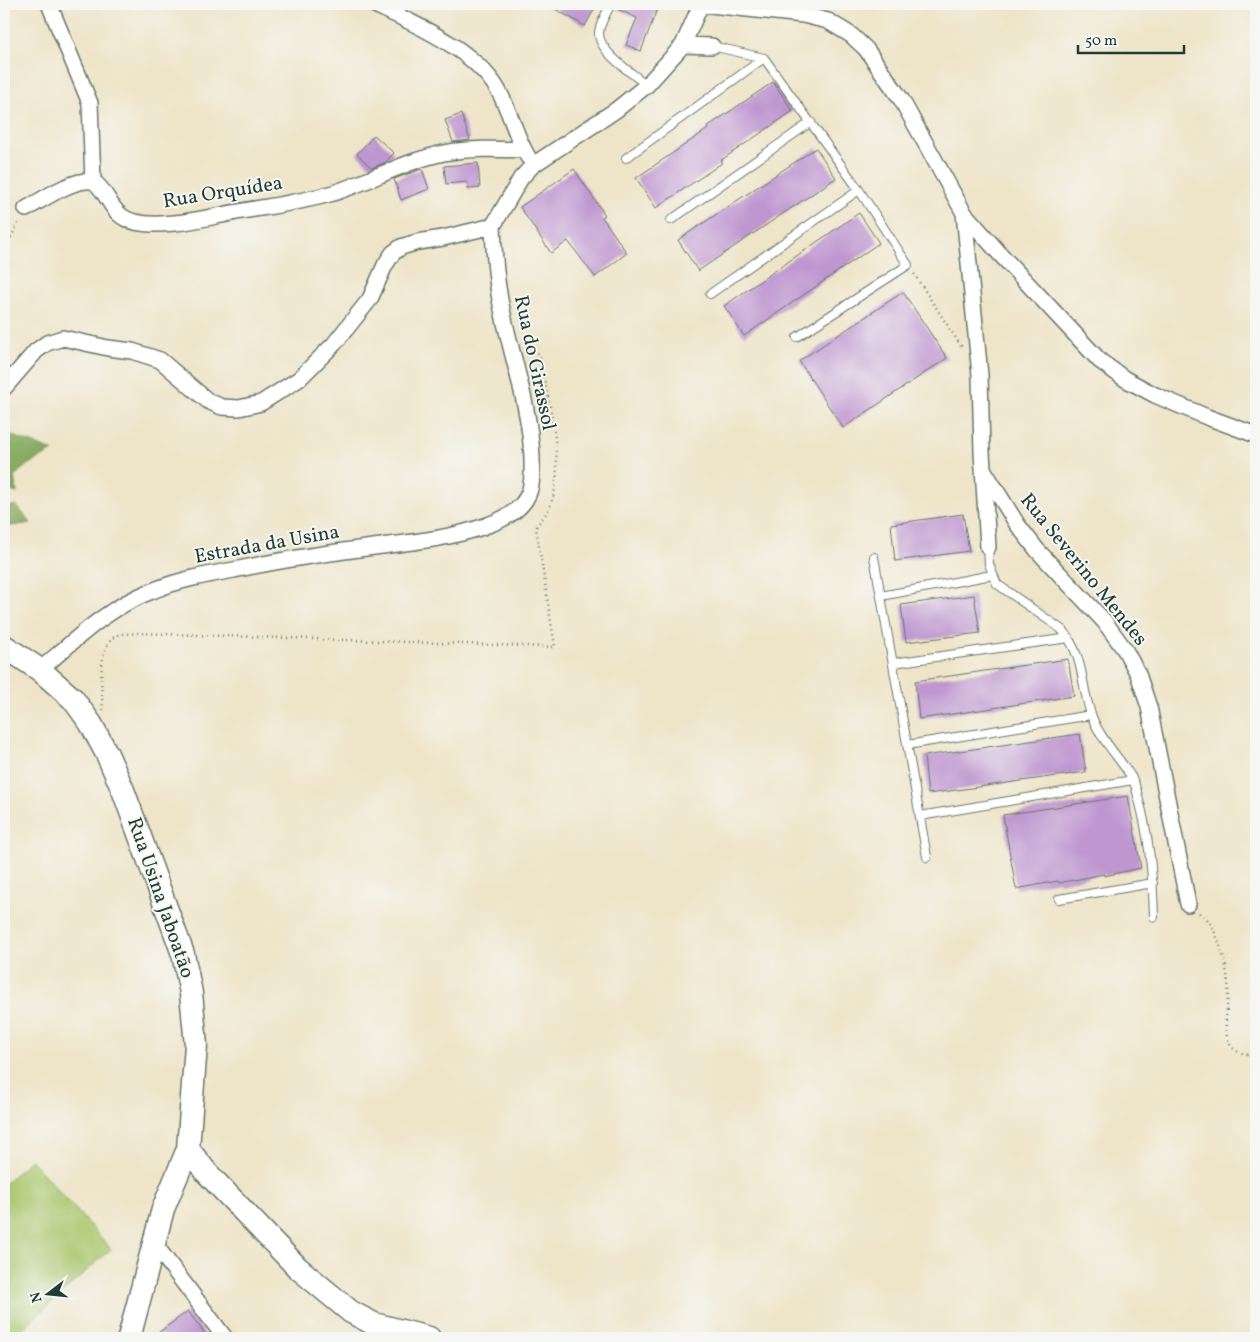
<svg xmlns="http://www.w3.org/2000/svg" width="1260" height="1342" font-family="Vollkorn,serif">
<rect width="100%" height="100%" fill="#f6f6f2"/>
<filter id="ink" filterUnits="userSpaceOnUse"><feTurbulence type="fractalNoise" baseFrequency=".02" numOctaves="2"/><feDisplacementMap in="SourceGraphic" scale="10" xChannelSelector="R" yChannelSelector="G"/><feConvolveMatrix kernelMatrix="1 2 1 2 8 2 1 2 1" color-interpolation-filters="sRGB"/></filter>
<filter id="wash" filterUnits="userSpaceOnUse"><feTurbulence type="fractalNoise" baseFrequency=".0096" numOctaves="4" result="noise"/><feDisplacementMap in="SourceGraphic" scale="20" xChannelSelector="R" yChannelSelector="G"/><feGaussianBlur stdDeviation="1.12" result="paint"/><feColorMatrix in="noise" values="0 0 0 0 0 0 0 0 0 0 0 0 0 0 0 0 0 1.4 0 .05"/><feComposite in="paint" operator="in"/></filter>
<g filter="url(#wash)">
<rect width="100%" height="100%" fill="#eee4c8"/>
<path fill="#aac870" stroke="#648252" d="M31,1160l80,89 -99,89h-8v-154z"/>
<path fill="#87ac62" stroke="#53744b" d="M7,434l46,17 -26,14 -13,11 3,17 -13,-4v-53z
M16,505l15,18 -27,4v-19z"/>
<g id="blocks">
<path fill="#be96d0" d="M546,4h51l-12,22z
M617,4h32l9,3 -17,44 -15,-6 11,-27 -22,-10z
M773,82l20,29 -73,50 2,2 -66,45 -20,-30 72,-49 -1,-2z
M461,114l9,26 -17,2 -8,-22z
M374,135l20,18 -8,9 -14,6 -15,-14z
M816,148l20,30 -138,93 -20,-31z
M478,163l2,25 -12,1 -1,-7 -21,2 -2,-18z
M422,169l7,20 -28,11 -7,-21z
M574,169l31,46 -3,2 25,36 -32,24 -27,-36 -17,12 -31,-46z
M859,213l20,30 -135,93 -20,-30z
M903,292l44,66 -104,70 -44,-67z
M963,514l6,37 -74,10 -4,-37z
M974,595l6,38 -74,9 -5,-37z
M1068,659l6,37 -155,23 -4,-38z
M1080,734l6,38 -158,22 -4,-38z
M1128,796l13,72 -37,8v-2l-45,9 -1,-2 -42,8 -13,-74z
M188,1311l20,27h-57z"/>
</g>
</g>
<g filter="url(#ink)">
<use href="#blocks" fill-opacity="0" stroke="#677768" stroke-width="1"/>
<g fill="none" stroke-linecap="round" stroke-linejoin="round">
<defs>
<path id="lane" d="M611,4c-4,8 -11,19 -12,28 -2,19 34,42 48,53
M712,46l52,12 95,132 49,75 -111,72
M626,158l138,-100
M671,220l140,-98
M710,294l149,-104
M988,547l1,17 8,20 64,45c24,26 19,54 30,85 8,24 28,43 41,64 4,7 5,15 7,22 11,39 14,78 15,117
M874,557l53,300
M881,596l111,-21
M893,663l176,-25
M907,745l184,-30
M920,816l213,-36
M1059,899l94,-16"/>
<path id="street" d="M49,4l41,99 3,78c17,12 17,36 42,41 25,6 61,-2 87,-7 37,-8 75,-11 111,-22 38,-12 72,-32 111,-40 26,-5 53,-4 79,-3
M373,4c42,20 101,45 125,86 13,22 17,46 30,67
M701,4l102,11 25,6 23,14 15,14 35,50 63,114 36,41 100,107 25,18 30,16 52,22 49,18
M683,45l18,-41
M26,209c17,-10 48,-31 67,-28
M964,213l16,162 2,77 6,95
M493,226l28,-48 12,-13 83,-55 31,-25 36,-40 29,1
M4,388l32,-37 11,-8 16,-5 45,10 24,3 28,9 48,41 14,6 17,1 22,-5 38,-24 35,-35 36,-45 15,-34 8,-12 8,-6 17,-5 25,-4 50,-12
M983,469l34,55 20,26 67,71 21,29 13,24 11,33 39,197
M40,670c35,-30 68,-63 112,-79 26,-11 54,-16 82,-21 46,-10 93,-17 140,-23 37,-5 75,-8 111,-21 18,-6 40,-17 45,-37 3,-10 2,-22 2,-32 -2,-48 -19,-96 -29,-143 -7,-29 -9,-58 -10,-88
M153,1242l72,96"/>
<path id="secondary" d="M4,646l36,24 33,29 18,25 16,30 16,36 60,164 8,39 5,52 -8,104 -25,60 -34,129
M188,1149l19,24 91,95 53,44 23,12 55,14"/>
</defs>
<use href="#lane" stroke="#677768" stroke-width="10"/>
<use href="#street" stroke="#677768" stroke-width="18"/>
<use href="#secondary" stroke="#677768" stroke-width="25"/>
<path stroke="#677768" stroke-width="2.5" stroke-dasharray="1 4" stroke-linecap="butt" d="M4,251l15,-29
M914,274l49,75
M103,710c-1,-19 -8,-65 15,-75 5,-2 15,-1 20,-2l417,14 -19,-120c4,-6 10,-12 13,-19 19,-40 -2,-112 -10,-154l-13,-7
M1199,913c4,3 9,6 11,10 10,17 16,40 18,59 3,26 -18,75 28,72"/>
<use href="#lane" stroke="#fff" stroke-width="8"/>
<use href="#street" stroke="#fff" stroke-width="15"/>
<use href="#secondary" stroke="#fff" stroke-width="22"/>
</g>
</g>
<g text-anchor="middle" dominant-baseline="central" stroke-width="4" stroke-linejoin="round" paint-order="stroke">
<g font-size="20" fill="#1f3d34" stroke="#f6f6f2">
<text transform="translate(223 193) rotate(-9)">Rua Orquídea</text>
<text transform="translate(534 363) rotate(78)">Rua do Girassol</text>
<text transform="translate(267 545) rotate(-10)">Estrada da Usina</text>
<text transform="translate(1083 570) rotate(51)">Rua Severino Mendes</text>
<text transform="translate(160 898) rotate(71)">Rua Usina Jaboatão</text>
</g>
</g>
<rect width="1260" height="1342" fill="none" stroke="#f6f6f2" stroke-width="20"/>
<g transform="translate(48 1294) rotate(254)" stroke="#f6f6f2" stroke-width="4" paint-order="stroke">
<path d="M0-4L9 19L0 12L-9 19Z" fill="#1f3d34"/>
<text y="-8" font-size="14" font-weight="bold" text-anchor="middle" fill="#1f3d34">N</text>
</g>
<path d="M1078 45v8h106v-8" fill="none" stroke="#1f3d34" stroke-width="2.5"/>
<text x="1085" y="45" font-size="15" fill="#1f3d34" stroke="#f6f6f2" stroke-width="4" paint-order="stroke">50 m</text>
</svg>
